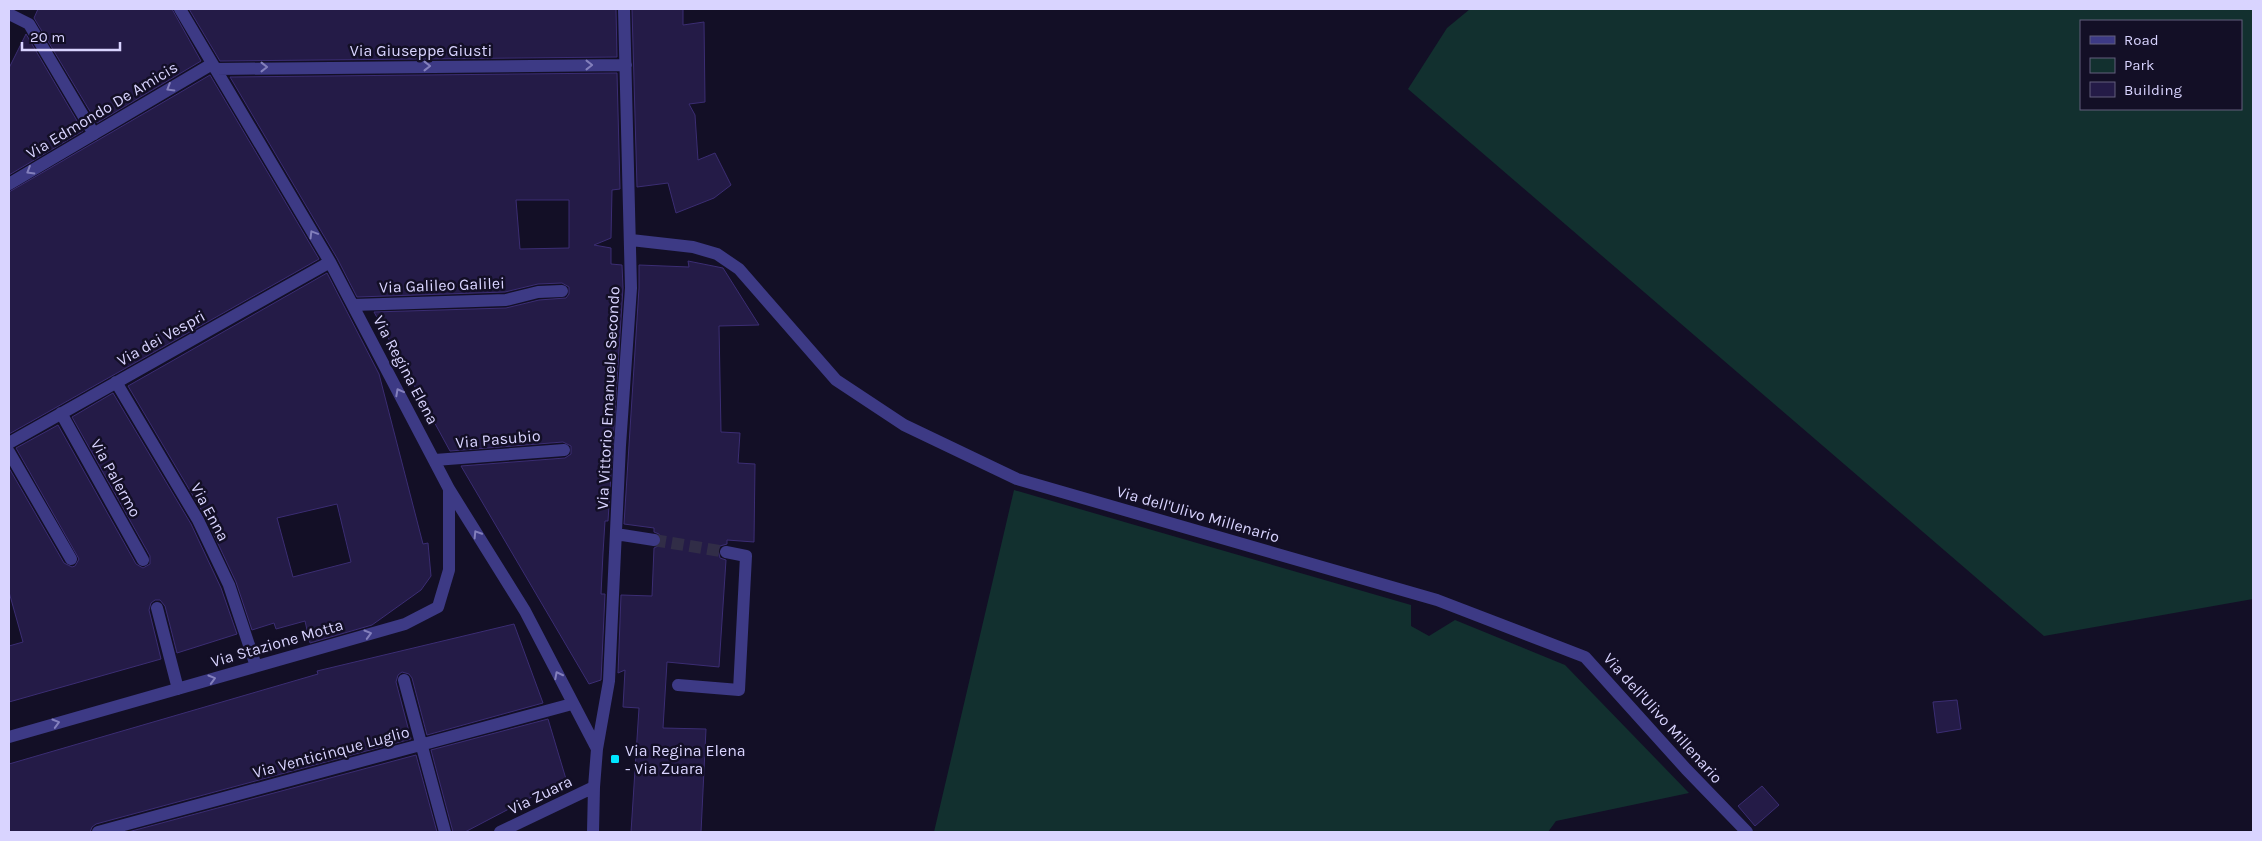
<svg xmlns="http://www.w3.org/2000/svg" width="2262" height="841" font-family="Karla,sans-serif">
<rect width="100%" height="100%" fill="#130f26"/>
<path fill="#12302f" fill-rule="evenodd" d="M1470,9h783v590l-209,37 -636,-547 39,-61zM2081,21h160v88h-160z
M1014,490l397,115v21l18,10 26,-16 110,45 124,128 -133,28 -8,11h-614z"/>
<path fill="#241b47" stroke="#3b2d73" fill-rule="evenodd" d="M38,9h134l29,52 -104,62 -63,-105z
M189,9h427l1,48 -397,4z
M632,9h51v16l21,-3 1,80 -16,2 6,11 3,45 17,-7 16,32 -17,13 -38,15 -8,-30 -31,4z
M26,34l57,97 -74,44v-107z
M617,73l3,116 -8,1 -1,48 -17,7 17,3v16l11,1 1,23 -15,233h-3l-2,32 -2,41h4l-4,86 -12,4 -128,-218 104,-8 6,-4v-8l-8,-4 -113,9 -76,-139 132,-4 33,-8 27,-2 3,-4v-7l-7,-4 -24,1 -33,8 -148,5 -20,-39 -107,-181zM516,200h53v48l-49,1z
M210,75l109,184 -310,175v-242z
M688,261l35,7 36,57 -40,1 2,106 19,1 -2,30 17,1 -1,78 -27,-2v4l-7,2 -2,4 2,8 6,2 -7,107 -52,-5 -4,66 43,1 -5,103h-70l8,-124 -16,-1 2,-37 -7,3 3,-78 31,1 2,-48 6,-3 2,-4 -3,-7 -5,-2v-4l-30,-4 15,-236v-23l50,2z
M327,273l52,101 44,170 5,-1 3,33 -10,14 -49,35 -62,18 -5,-22 -29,8 -2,-6 -22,7 -16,-48 -31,-66 -77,-130zM337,504l14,58 -58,15 -16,-59z
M113,393l78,131 30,64 16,46 -60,19 -12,-47 -5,-6h-5l-4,3 -2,7 12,49 -152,43v-56l14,-4 -14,-50v-124l55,95 8,4 3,-1 4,-7 -63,-111 42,-23 78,139 7,4 7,-4v-8l-78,-139z
M514,624l29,79 -116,32 -15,-57 -3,-4 -7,-2 -4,3 -2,7 15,57 -315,85 -4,3 -2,5h-81v-68l309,-90 -1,-3z
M1957,700l4,29 -24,4 -4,-31z
M548,719l18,60 -101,53h-12l-22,-82z
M416,755l21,77h-309z
M1762,786l17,19 -24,21 -17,-20z"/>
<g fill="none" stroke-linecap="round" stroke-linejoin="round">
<path stroke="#312d47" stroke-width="12" stroke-dasharray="12 6" stroke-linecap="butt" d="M654,540l72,12"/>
<path stroke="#3d3a85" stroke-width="12" d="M180,9l150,253 119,227 76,122 72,138
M9,14l20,10 65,110
M216,69l410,-4
M9,184l203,-120
M631,240l62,7 24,7 22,15 97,111 68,45 113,54 420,121 148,57 101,112 61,63
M353,305l153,-5 32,-8 24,-1
M116,382l82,138 31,65 27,81
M61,413l82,147
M9,443l321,-181
M9,452l62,107
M435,460l129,-10
M616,534l38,6
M157,608l21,81
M404,680l41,152
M678,685l61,5 7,-134 -20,-4
M9,737l396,-113 33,-17 11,-37v-80
M98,832l474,-128
M500,832l94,-45
M593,832l1,-45 3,-38 12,-68 11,-236 11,-157 -7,-279"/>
</g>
<defs><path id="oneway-chevron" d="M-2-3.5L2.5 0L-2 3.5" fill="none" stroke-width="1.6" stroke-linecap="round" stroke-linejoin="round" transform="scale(1.25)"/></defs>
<g stroke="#837fbc">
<use href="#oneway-chevron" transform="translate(589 65)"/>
<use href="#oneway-chevron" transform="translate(427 66)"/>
<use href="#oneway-chevron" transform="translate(264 67)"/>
<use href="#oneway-chevron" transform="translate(170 88) rotate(149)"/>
<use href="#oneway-chevron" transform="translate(30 171) rotate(149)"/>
<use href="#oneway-chevron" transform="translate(313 234) rotate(-121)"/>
<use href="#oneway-chevron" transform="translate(399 392) rotate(-118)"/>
<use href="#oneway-chevron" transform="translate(477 534) rotate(-122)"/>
<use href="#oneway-chevron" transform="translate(368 634) rotate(-16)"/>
<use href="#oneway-chevron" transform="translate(558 675) rotate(-117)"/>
<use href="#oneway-chevron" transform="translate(212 679) rotate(-16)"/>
<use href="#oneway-chevron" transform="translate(56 723) rotate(-16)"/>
</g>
<rect fill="#00e5ff" stroke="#130f26" stroke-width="2" x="610" y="754" width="10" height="10" rx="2.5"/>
<g text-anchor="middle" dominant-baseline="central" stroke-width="5" stroke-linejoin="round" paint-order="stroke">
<g font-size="16" fill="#d9d4ff" stroke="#130f26">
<text x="421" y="50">Via Giuseppe Giusti</text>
<text transform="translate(102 110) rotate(-31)">Via Edmondo De Amicis</text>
<text transform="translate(442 285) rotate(-2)">Via Galileo Galilei</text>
<text transform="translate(161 338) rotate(-29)">Via dei Vespri</text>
<text transform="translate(406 370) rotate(62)">Via Regina Elena</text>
<text transform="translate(608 398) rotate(-87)">Via Vittorio Emanuele Secondo</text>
<text transform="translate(498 439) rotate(-5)">Via Pasubio</text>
<text transform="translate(116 478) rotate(61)">Via Palermo</text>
<text transform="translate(210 512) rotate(62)">Via Enna</text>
<text transform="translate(1198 514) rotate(16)">Via dell'Ulivo Millenario</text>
<text transform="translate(277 643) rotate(-16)">Via Stazione Motta</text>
<text transform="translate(1663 718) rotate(48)">Via dell'Ulivo Millenario</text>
<text transform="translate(331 752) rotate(-15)">Via Venticinque Luglio</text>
<text transform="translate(540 795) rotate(-26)">Via Zuara</text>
</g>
<g font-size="16" fill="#d9d4ff" stroke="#130f26" text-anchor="start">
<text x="625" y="750">Via Regina Elena<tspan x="625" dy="18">- Via Zuara</tspan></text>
</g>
</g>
<rect width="2262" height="841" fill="none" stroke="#d9d4ff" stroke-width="20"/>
<rect x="2080" y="20" width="162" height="90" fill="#130f26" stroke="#625e7d"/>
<rect x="2090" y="36" width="25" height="8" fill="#3d3a85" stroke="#625e7d"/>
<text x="2124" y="45" font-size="15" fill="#d9d4ff">Road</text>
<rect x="2090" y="58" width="25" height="15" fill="#12302f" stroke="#625e7d"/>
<text x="2124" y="70" font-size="15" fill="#d9d4ff">Park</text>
<rect x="2090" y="82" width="25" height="15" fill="#241b47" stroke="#625e7d"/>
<text x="2124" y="95" font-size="15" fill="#d9d4ff">Building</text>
<path d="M22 42v8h98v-8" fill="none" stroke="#d9d4ff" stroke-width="2.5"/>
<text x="30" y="42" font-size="15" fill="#d9d4ff" stroke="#130f26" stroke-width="4" paint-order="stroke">20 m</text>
</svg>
